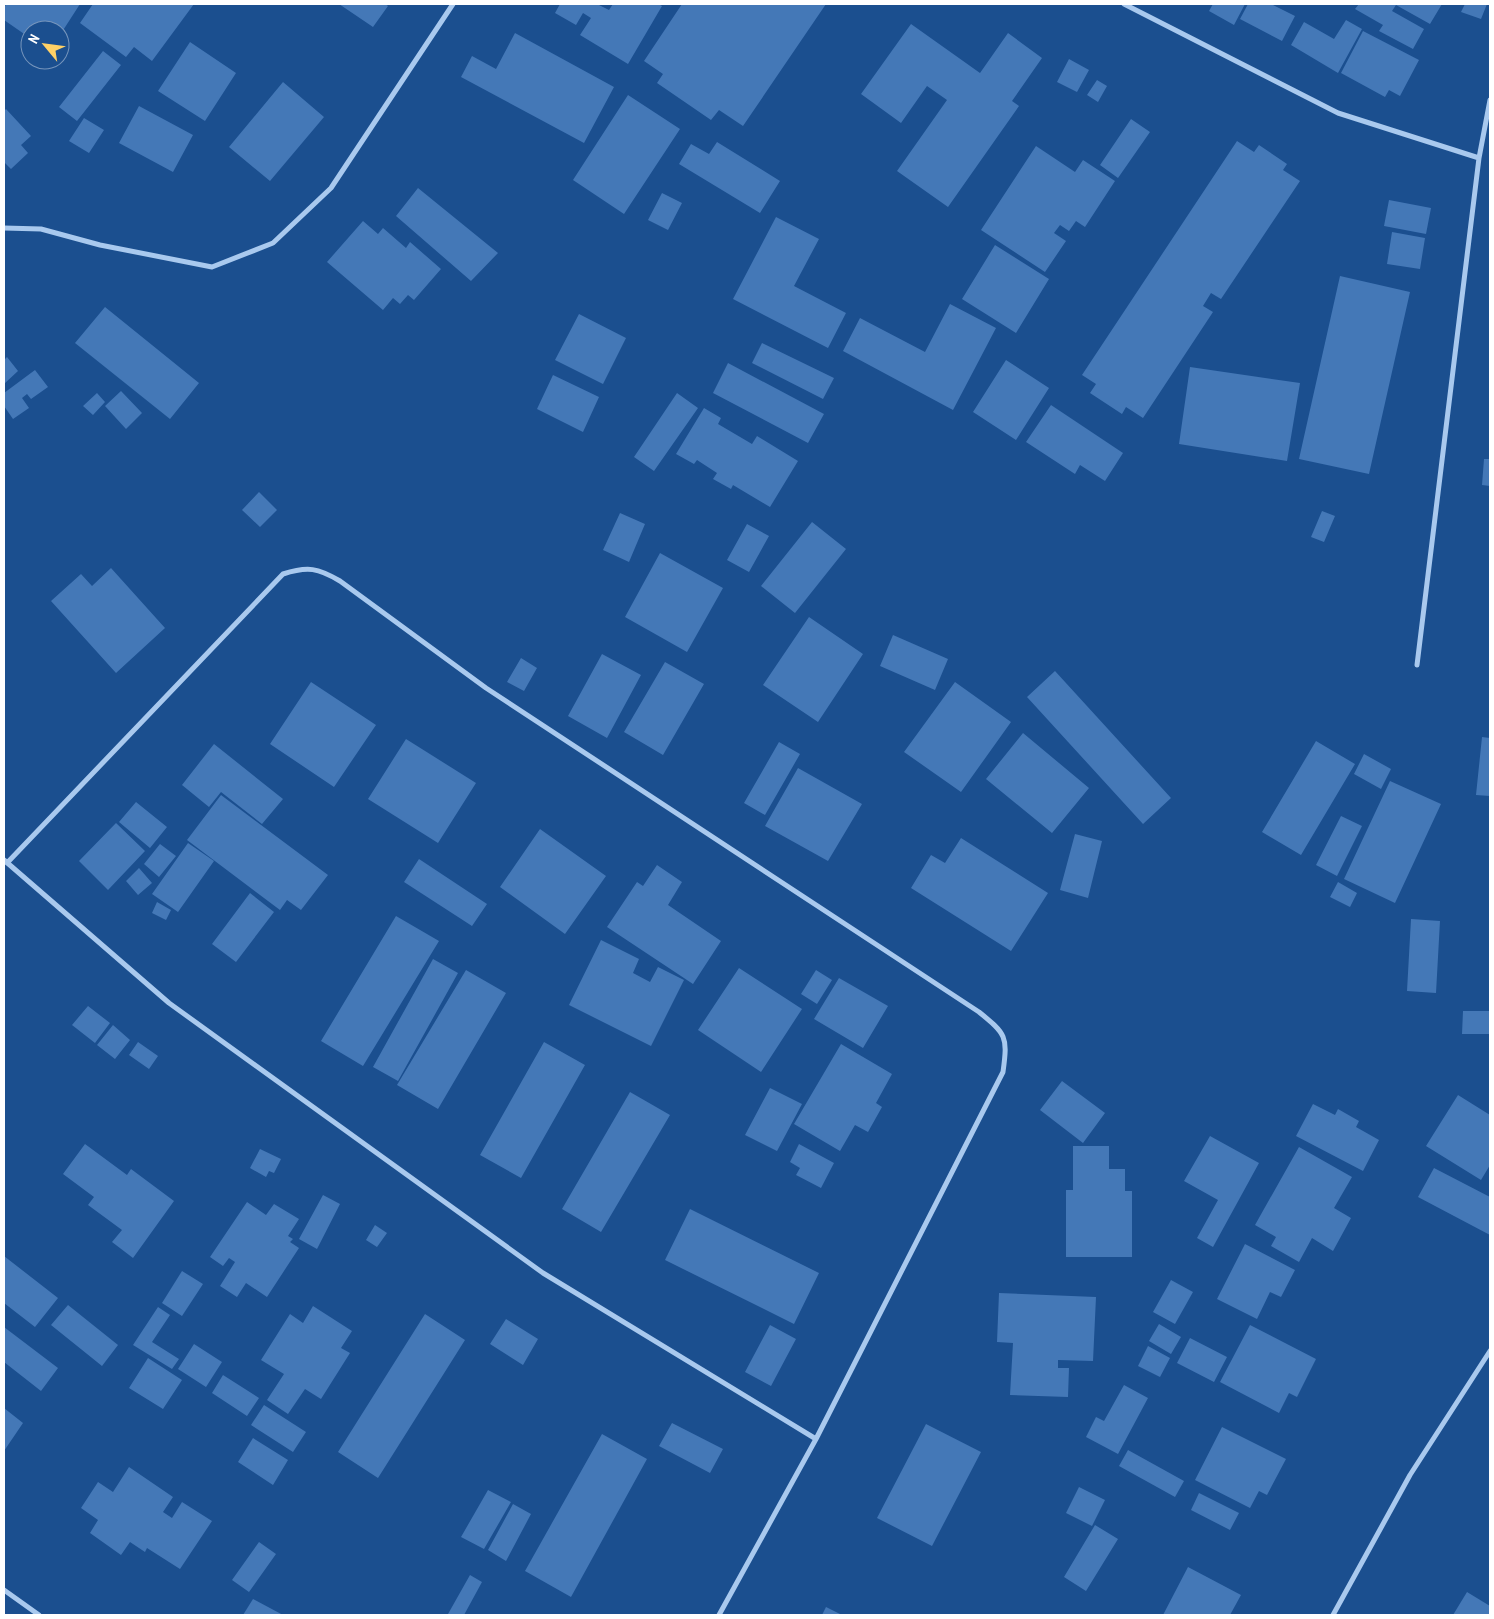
<svg xmlns="http://www.w3.org/2000/svg" width="1494" height="1619" font-family="'PT Sans Narrow',sans-serif">
<rect width="100%" height="100%" fill="#1b4f8f"/>
<path fill="#4478b7" d="M6,4h74l-20,31v-5h-30v8l-26,-18v-12z
M93,4h101l-42,57 -18,-14 -8,10 -46,-34z
M339,4h46l3,2 -15,21z
M560,4h37l12,6 4,-6h45l4,2 -34,58 -48,-29 11,-17 -8,-5 -7,12 -21,-12z
M682,4h144l-83,122 -24,-16 -8,10 -54,-37 6,-9 -19,-13z
M1213,4h32l-11,21 -25,-14z
M1248,4h23l24,12 -13,25 -42,-22z
M1359,4h83l-12,20 -34,-19 -4,6 32,18 -11,20 -34,-18 4,-6 -28,-16z
M1465,4h22l-6,15 -20,-7z
M1346,20l16,9 -24,44 -47,-28 13,-23 30,17z
M911,24l69,49 28,-40 34,25 -30,43 7,5 -71,101 -51,-36 50,-71 -20,-14 -26,37 -40,-29z
M1363,31l56,29 -19,36 -11,-6 -4,7 -44,-24z
M515,33l99,54 -30,56 -123,-66 11,-21 24,13z
M190,42l46,31 -31,48 -47,-30z
M103,51l18,14 -44,56 -18,-14z
M1069,59l20,11 -12,22 -20,-10z
M1097,80l10,6 -9,16 -11,-7z
M283,82l41,35 -54,64 -41,-34z
M628,95l52,34 -56,85 -51,-34z
M139,106l54,29 -20,37 -54,-29z
M6,109l25,27 -10,9 7,8 -17,16 -7,-7v-51z
M84,118l20,12 -15,23 -20,-12z
M1131,119l19,13 -32,46 -18,-13z
M1237,141l17,11 5,-7 28,19 -4,6 17,11 -79,118 -10,-6 -8,13 10,6 -70,106 -17,-11 -4,7 -32,-21 6,-9 -14,-9z
M717,142l63,39 -20,32 -81,-49 12,-20 18,10z
M1036,146l39,26 8,-12 32,21 -30,46 -9,-6 -7,10 -9,-6 -6,8 12,8 -21,31 -64,-42z
M418,188l80,65 -27,28 -75,-65z
M662,193l20,10 -14,27 -20,-10z
M1389,200l42,8 -5,26 -42,-8z
M776,217l43,22 -25,47 52,27 -18,35 -95,-49z
M363,221l15,13 5,-6 23,20 4,-6 31,27 -27,31 -6,-5 -8,9 -7,-6 -10,12 -56,-48z
M1392,232l33,6 -5,31 -33,-5z
M995,245l54,34 -33,54 -54,-34z
M1340,276l70,16 -41,182 -70,-15z
M950,304l46,24 -43,82 -110,-59 17,-33 65,34z
M105,307l94,76 -29,36 -95,-76z
M579,314l47,24 -23,46 -48,-24z
M762,343l72,35 -11,21 -71,-36z
M7,357l11,14 -14,13v-24z
M1006,360l43,28 -33,52 -43,-28z
M728,363l96,51 -16,29 -95,-50z
M1190,367l110,16 -13,78 -108,-17z
M35,370l13,17 -17,12 -4,-5 -5,4 7,10 -16,11 -9,-13v-13z
M553,375l46,22 -16,35 -46,-23z
M121,391l21,22 -16,16 -21,-23z
M97,393l8,9 -12,13 -10,-9z
M677,393l21,15 -44,63 -20,-14z
M1051,405l72,48 -18,28 -25,-16 -5,9 -49,-32z
M704,408l17,10 -3,6 34,20 5,-8 41,25 -28,46 -37,-22 -2,4 -18,-10 4,-6 -20,-13 -3,4 -18,-10z
M1484,459h6v27l-8,-1z
M259,492l18,18 -17,17 -18,-17z
M1322,511l13,5 -11,26 -13,-5z
M620,513l25,11 -16,38 -26,-12z
M812,522l34,27 -51,64 -34,-27z
M747,524l22,12 -20,36 -22,-12z
M660,553l63,35 -36,64 -62,-35z
M111,568l54,60 -49,45 -65,-72 30,-27 11,12z
M809,617l54,37 -45,68 -55,-37z
M893,635l55,24 -13,31 -55,-24z
M602,654l39,21 -34,63 -39,-22z
M521,658l16,10 -13,23 -17,-9z
M665,662l39,22 -41,71 -39,-23z
M1055,671l116,127 -28,26 -116,-127z
M311,682l65,43 -42,62 -64,-43z
M955,682l56,40 -50,70 -57,-40z
M1023,733l66,55 -37,45 -66,-54z
M1482,737l8,1v58l-14,-1z
M406,739l70,44 -38,60 -70,-44z
M1316,741l39,23 -54,91 -39,-23z
M779,742l21,12 -35,61 -21,-12z
M214,744l69,55 -21,25 -41,-32 -12,15 -27,-22z
M1364,754l27,15 -10,20 -27,-15z
M798,768l64,36 -34,57 -63,-35z
M1390,781l51,23 -46,99 -51,-24z
M221,795l107,80 -27,35 -14,-10 -7,10 -93,-70z
M136,802l31,25 -17,21 -31,-26z
M1341,816l21,10 -25,50 -21,-11z
M116,823l29,28 -37,39 -29,-29z
M540,829l66,47 -41,58 -65,-47z
M1075,834l27,7 -14,57 -28,-8z
M961,838l87,55 -37,58 -100,-63 20,-33 14,8z
M188,843l26,18 -36,51 -26,-18z
M160,844l16,12 -17,21 -15,-13z
M419,859l68,45 -15,22 -68,-44z
M657,865l25,17 -14,23 53,36 -28,43 -86,-57 30,-45 6,4z
M139,868l13,15 -14,12 -12,-14z
M1338,882l19,11 -7,14 -20,-10z
M250,893l24,19 -38,50 -24,-18z
M157,902l14,8 -5,10 -14,-7z
M396,916l43,25 -76,125 -42,-25z
M1411,919l29,2 -4,72 -29,-2z
M601,940l38,19 -6,14 17,9 8,-15 26,13 -33,66 -82,-41z
M433,959l25,14 -60,108 -25,-14z
M739,968l63,41 -41,63 -63,-42z
M466,970l40,23 -68,116 -41,-24z
M816,970l16,10 -15,24 -16,-10z
M839,978l49,28 -25,42 -49,-29z
M88,1006l22,17 -15,20 -23,-18z
M1463,1011h27v23h-28z
M113,1025l17,15 -15,19 -18,-14z
M138,1042l20,14 -9,13 -20,-14z
M544,1042l41,23 -64,113 -41,-23z
M841,1044l51,30 -16,29 6,4 -14,25 -13,-7 -15,26 -46,-27z
M1062,1081l43,32 -22,30 -43,-33z
M770,1088l32,16 -25,47 -32,-16z
M630,1092l40,23 -69,117 -39,-23z
M1458,1095l32,20v50l-9,15 -55,-34z
M1313,1104l22,11 3,-6 21,12 -3,6 23,13 -16,31 -67,-35z
M1210,1136l49,27 -46,84 -16,-9 21,-38 -34,-19z
M85,1144l42,31 4,-6 43,32 -41,57 -21,-16 10,-12 -34,-25 6,-8 -31,-23z
M799,1144l35,19 -13,25 -25,-13 4,-7 -10,-6z
M1073,1146h36v23h16v22h7v66h-66v-67h7z
M1299,1147l53,30 -18,31 17,10 -18,33 -21,-13 -13,24 -28,-16 5,-9 -21,-12z
M260,1149l21,10 -7,14 -5,-2 -3,6 -16,-9z
M1434,1168l56,29v38l-72,-38z
M323,1195l17,9 -23,45 -18,-10z
M247,1202l19,13 8,-11 25,15 -11,17 5,3 -3,3 9,6 -32,49 -21,-14 -9,14 -17,-11 15,-24 -6,-4 -6,8 -13,-9z
M690,1209l129,64 -25,51 -129,-64z
M375,1225l12,8 -10,14 -11,-7z
M1245,1244l50,26 -14,27 -11,-5 -13,27 -40,-20z
M4,1256l54,42 -23,29 -31,-24z
M182,1271l21,13 -21,32 -20,-13z
M1171,1280l22,12 -18,32 -22,-12z
M999,1293l97,4 -3,64 -35,-1v8h11l-1,29 -58,-2 3,-52 -16,-1z
M68,1305l50,40 -16,21 -51,-41z
M313,1306l39,25 -11,17 9,5 -29,46 -16,-10 -17,25 -21,-14 17,-26 -23,-14 29,-46 13,9z
M158,1307l12,8 -18,27 27,17 -7,10 -39,-24z
M425,1314l40,26 -87,138 -40,-26z
M506,1319l32,20 -15,26 -33,-21z
M1159,1324l22,13 -10,17 -22,-13z
M770,1325l26,14 -25,47 -26,-14z
M1250,1325l66,34 -19,38 -8,-4 -10,20 -59,-31z
M4,1327l54,41 -17,23 -37,-29z
M1190,1338l37,19 -13,25 -37,-19z
M194,1344l28,18 -16,25 -28,-18z
M1148,1346l22,12 -10,19 -22,-11z
M148,1358l34,22 -19,29 -34,-21z
M223,1375l36,23 -12,18 -35,-23z
M1124,1385l24,13 -30,56 -32,-17 10,-20 8,4z
M264,1405l42,27 -13,20 -42,-27z
M4,1408l19,15 -19,28z
M672,1423l51,26 -13,24 -51,-27z
M926,1424l55,28 -49,94 -55,-28z
M1222,1427l64,32 -19,36 -8,-4 -9,17 -55,-28z
M602,1434l45,25 -76,138 -46,-26z
M253,1438l35,22 -15,25 -35,-23z
M1128,1450l56,31 -9,16 -56,-31z
M129,1467l44,30 -10,15 9,6 10,-16 30,19 -32,48 -33,-21 -2,4 -15,-10 -9,13 -31,-22 8,-13 -17,-12 17,-26 15,10z
M1079,1487l26,13 -13,26 -26,-13z
M488,1490l23,12 -27,47 -23,-12z
M1199,1493l40,20 -9,17 -39,-20z
M513,1504l18,10 -25,47 -18,-11z
M1095,1525l23,14 -32,52 -22,-14z
M259,1542l17,12 -27,38 -17,-12z
M1188,1567l53,28 -11,20h-67z
M470,1575l12,7 -18,33h-13l-3,-1z
M1467,1592l23,14v9h-37z
M253,1599l30,16h-40z
M826,1607l16,8h-20z"/>
<g fill="none" stroke-linecap="round" stroke-linejoin="round">
<path stroke="#a9c9ee" stroke-width="5" d="M1124,4l214,109 141,45
M4,228l37,1 59,16 112,22 61,-24 58,-55 122,-184
M1417,665l62,-507 11,-58
M4,860l165,143 374,270 273,166
M7,863l276,-289c25,-8 35,-6 57,7l146,107 493,324c27,22 29,24 24,60l-187,367 -97,176
M4,1590l35,25
M1333,1615l77,-140 80,-124"/>
</g>
<rect width="1494" height="1619" fill="none" stroke="#ffffff" stroke-width="10"/>
<g transform="translate(45 45) rotate(299)"><circle r="24" fill="#1b4f8f" stroke="#7695bc"/>
<path d="M0-4L9 19L0 12L-9 19Z" fill="#ffd166"/>
<text y="-8" font-size="14" font-weight="bold" text-anchor="middle" fill="#ffffff">N</text>
</g>
</svg>
